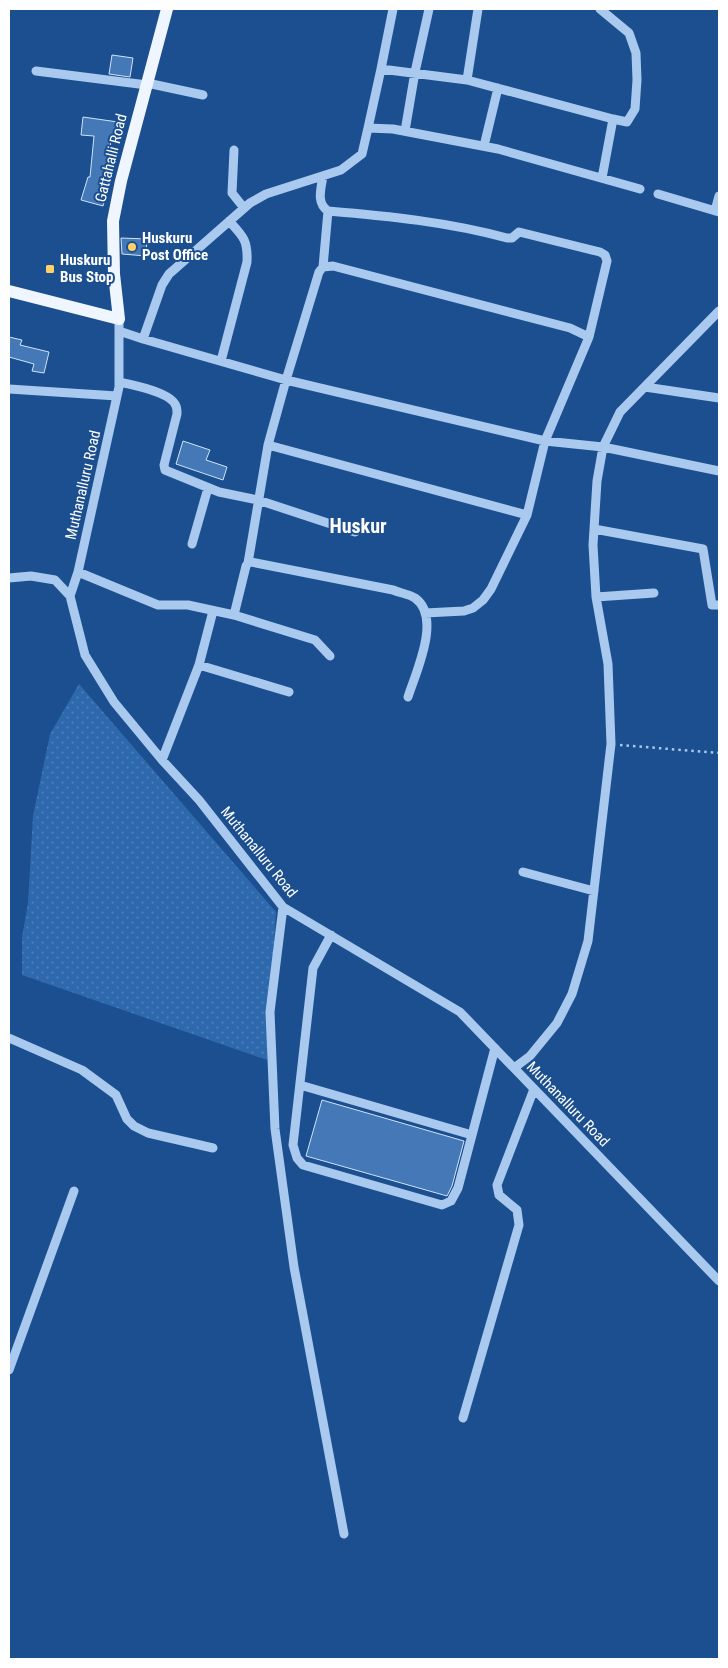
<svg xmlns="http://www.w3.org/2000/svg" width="728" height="1668" font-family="'Roboto Condensed',sans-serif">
<defs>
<pattern id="grass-dots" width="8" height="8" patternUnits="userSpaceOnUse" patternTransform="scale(1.25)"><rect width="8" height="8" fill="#2e69ad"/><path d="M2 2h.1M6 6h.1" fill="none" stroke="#4d80b9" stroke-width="1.8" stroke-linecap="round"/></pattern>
</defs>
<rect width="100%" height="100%" fill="#1b4f8f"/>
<path fill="url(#grass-dots)" d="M79,684l197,228 -9,148 -245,-85v-38l6,-34 5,-87 17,-82z"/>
<path fill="#4478b7" stroke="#cfe3fa" d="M112,55l21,3 -3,19 -21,-3z
M83,117l35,5 -3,18 -4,-1 -4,43h3l-7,24 -22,-6 7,-23h2l4,-41 -13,-1z
M121,238l26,1 -1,17 -24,-2z
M9,337l13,3 -2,5 29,7 -5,21 -12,-2 2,-7 -25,-7z
M183,441l27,9 -4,10 21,7 -4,13 -47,-16z
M322,1100l142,41 -12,45 -5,10 -141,-40z"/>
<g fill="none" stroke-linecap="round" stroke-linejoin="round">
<path stroke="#a9c9ee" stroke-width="2.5" stroke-dasharray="2.5 4" stroke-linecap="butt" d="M620,745l99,8"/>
<path stroke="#a9c9ee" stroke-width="9" d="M600,9l29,24 7,20 1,27 -2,29 -8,13 -14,-3
M381,69l12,-60
M36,71l111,14
M467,80l11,-71
M147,83l56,12
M368,128l13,-59 86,11 146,39 -11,59
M405,131l10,-59 14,-63
M484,146l14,-58
M234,150l-2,43 12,15
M323,176c-2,13 -7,27 5,35 60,5 120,11 179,27h5l7,-6 81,20 5,3 2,6 -18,76
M658,194l61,18
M715,211l4,-15
M323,267l5,-56
M119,319v68l-41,185 -8,24 15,59 29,47 48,58 37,40 84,107 177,105 259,269
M119,331l24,8 143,41 259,61 58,6 116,24
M143,339l19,-54 7,-11 81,-71 16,-9 75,-24 21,-16 6,-26 25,1 105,20 142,40
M221,361l26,-99c1,-22 -4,-26 -18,-41
M119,382c14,3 52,10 57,24 1,2 1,6 1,8l-13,51 1,5 54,22 39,8 97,32
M645,387l74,11
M9,389l108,7
M594,529l109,20 9,56h7
M192,544l16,-56
M248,563l20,-118 18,-65 33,-108 4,-5 10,-1 237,62 19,9 -44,104 -18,74 -259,-70
M78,572l80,33h30l46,10 81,25 15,16
M9,578l22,-2 24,4 15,16
M596,597l58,-4
M425,613l39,-2 9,-3 10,-8 8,-11 36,-74
M234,615l12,-49 2,-3 3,-1 142,28c7,3 16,4 22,8 27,19 1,74 -7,99
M199,665l90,27
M162,760l37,-95 14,-54
M523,872l71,19
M283,907l-13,105 5,117 19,138 50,267
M331,935l-18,33 -20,177 4,13 6,7 139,40 9,-4 7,-13 37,-140
M9,1038l73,32 34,25 11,24 7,7 14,7 65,15
M514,1068l16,-12 27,-33 15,-29 16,-53 23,-197 -3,-80 -12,-67 -3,-52 4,-64 6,-34 17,-35 99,-101
M300,1085l172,50
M9,1370l65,-179
M463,1418l56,-193 -2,-15 -18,-15 -2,-10 37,-96"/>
<path stroke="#f0f6ff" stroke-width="12" d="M9,291l110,28 -5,-45 -1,-53 8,-40 46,-172"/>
</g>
<g fill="#ffd166" stroke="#1b4f8f" stroke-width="2">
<circle cx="132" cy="247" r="5"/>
<rect x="45" y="264" width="10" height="10" rx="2.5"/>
</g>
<g text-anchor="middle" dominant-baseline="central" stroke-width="4" stroke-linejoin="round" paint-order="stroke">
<g font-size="15" fill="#fff" stroke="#1b4f8f">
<text transform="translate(111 158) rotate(-76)">Gattahalli Road</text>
<text transform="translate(83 485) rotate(-77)">Muthanalluru Road</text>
<text transform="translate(259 852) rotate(51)">Muthanalluru Road</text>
<text transform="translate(568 1104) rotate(46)">Muthanalluru Road</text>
</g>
<g font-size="15" font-weight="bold" fill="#fff" stroke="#1b4f8f" text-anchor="start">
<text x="142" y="238">Huskuru<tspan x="142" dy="17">Post Office</tspan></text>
<text x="60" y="260">Huskuru<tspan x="60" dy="17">Bus Stop</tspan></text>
</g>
<g font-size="20" font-weight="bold" fill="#fff" stroke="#1b4f8f">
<text x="358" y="526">Huskur</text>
</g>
</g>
<rect width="728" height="1668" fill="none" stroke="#ffffff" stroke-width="20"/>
</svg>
